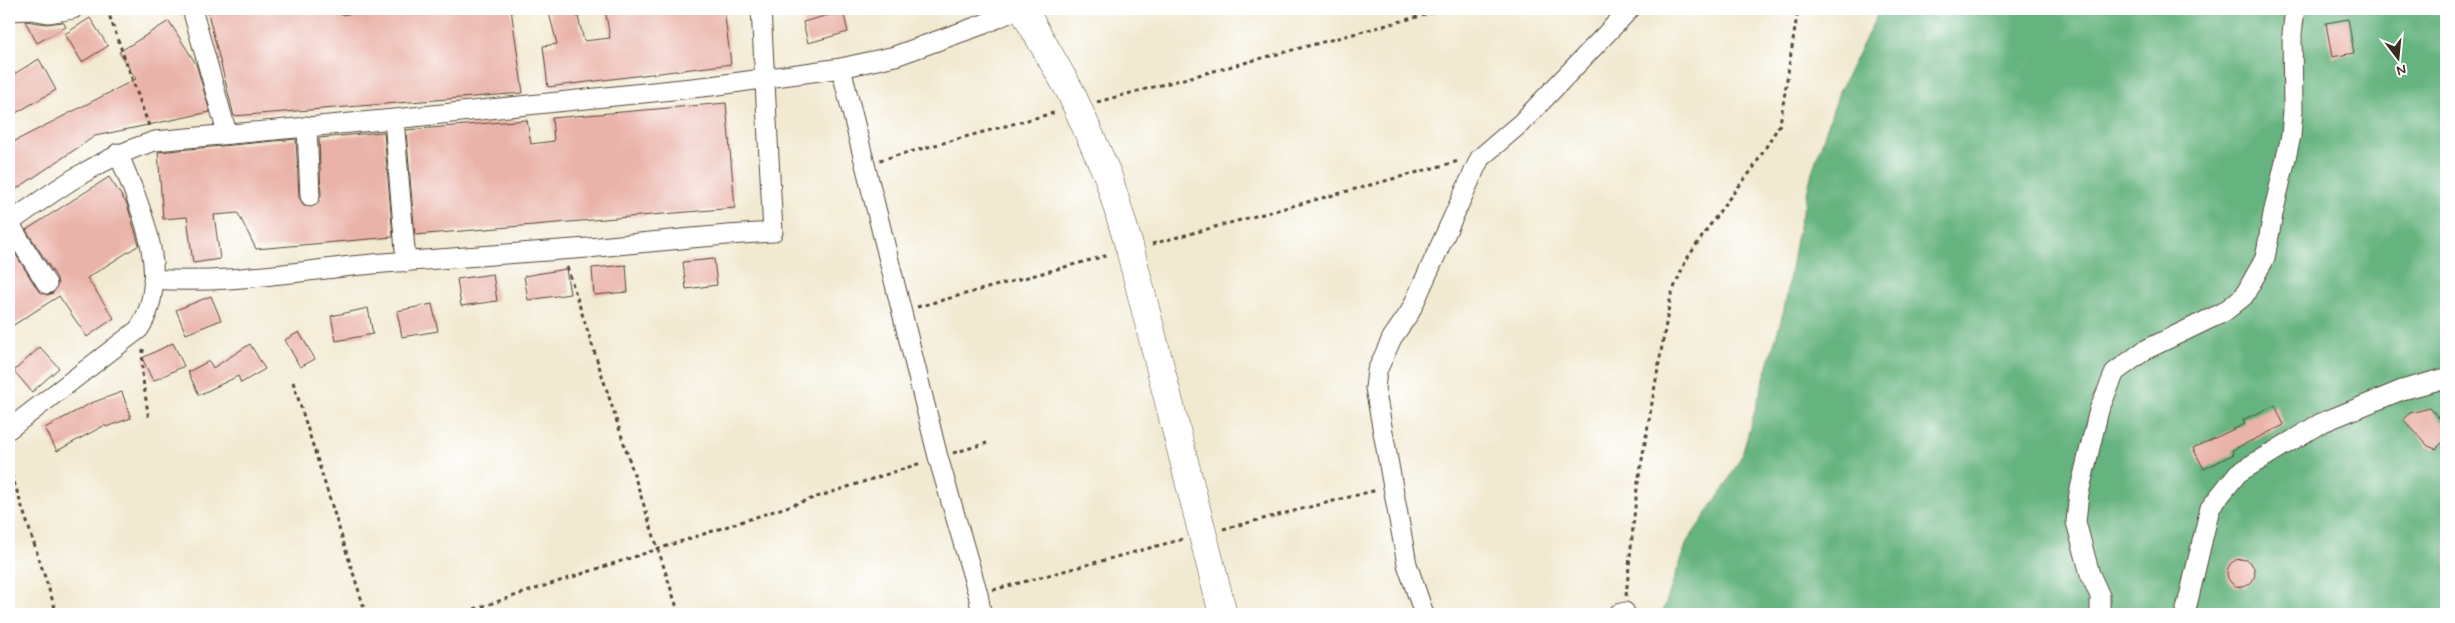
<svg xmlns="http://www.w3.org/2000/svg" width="2455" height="623" viewBox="0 0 2455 623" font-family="Mynerve,sans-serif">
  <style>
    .forest { fill: #65b37e; stroke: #506e4e }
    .building { fill: #eab3a9 }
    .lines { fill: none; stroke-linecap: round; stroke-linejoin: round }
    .street-casing { stroke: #564739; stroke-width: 21 }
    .secondary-casing { stroke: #564739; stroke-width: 29 }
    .path { stroke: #564739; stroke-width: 3; stroke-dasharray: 4 4; stroke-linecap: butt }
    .street { stroke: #fff; stroke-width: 19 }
    .secondary { stroke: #fff; stroke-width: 28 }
  </style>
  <rect width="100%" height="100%" fill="#fff"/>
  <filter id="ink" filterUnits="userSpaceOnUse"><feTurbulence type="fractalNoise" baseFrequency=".02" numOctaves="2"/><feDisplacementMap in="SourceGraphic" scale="10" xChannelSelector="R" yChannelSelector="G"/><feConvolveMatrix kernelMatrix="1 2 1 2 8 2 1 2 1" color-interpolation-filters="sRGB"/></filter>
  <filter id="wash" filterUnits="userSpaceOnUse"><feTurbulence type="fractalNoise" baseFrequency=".0096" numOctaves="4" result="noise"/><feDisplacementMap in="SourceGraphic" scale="20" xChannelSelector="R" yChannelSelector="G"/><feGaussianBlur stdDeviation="1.12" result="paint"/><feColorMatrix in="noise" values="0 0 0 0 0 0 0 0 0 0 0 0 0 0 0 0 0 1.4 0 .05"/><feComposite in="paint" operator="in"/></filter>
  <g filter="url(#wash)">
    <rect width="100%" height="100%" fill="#f1e9d0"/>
    <!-- forest -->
    <path class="forest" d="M 1880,9 L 2446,9 L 2446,614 L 1662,614 L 1687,542 L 1726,485 L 1742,455 L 1784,310 L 1796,239 L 1812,172 L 1839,92 Z"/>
    <g id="blocks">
      <!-- building -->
      <path class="building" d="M 207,9 L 340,9 L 341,15 L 387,9 L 511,9 L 523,93 L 234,116 Z
        M 548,9 L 576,9 L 584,41 L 610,38 L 605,9 L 724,9 L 731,64 L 548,87 L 543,46 L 557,44 Z
        M 843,11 L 848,32 L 808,43 L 803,22 Z
        M 90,18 L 108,46 L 82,62 L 65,34 Z
        M 2348,19 L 2354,53 L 2332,57 L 2326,23 Z
        M 25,21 L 46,24 L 63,22 L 66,27 L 37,43 Z
        M 169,21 L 196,64 L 210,112 L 95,136 L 9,194 L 9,144 L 136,79 L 119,52 Z
        M 39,59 L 56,90 L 9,117 L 9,77 Z
        M 726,103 L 735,208 L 415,235 L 406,130 L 527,120 L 531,144 L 554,141 L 552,118 Z
        M 384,132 L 393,237 L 256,249 L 238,213 L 214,215 L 220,259 L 193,263 L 187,217 L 163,219 L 158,152 L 296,139 L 299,197 L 304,206 L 311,207 L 316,205 L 321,196 L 319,138 Z
        M 109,177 L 127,204 L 139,245 L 87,278 L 114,318 L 87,337 L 59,296 L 9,328 L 9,244 L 38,290 L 47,295 L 53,293 L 58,284 L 57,278 L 26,230 Z
        M 714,259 L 717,285 L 686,289 L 683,262 Z
        M 626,265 L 628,292 L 594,295 L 592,268 Z
        M 566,269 L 570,294 L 528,300 L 524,276 Z
        M 493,274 L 497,301 L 461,306 L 457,279 Z
        M 211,296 L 221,320 L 186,334 L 176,310 Z
        M 432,304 L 438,331 L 402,337 L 397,311 Z
        M 368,308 L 373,334 L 336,341 L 331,316 Z
        M 299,332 L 315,359 L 300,367 L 285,340 Z
        M 173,343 L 184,366 L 153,381 L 142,358 Z
        M 250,344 L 265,369 L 241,383 L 238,376 L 199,395 L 188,372 L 209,361 L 213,368 Z
        M 40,347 L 59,368 L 32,392 L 14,371 Z
        M 122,392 L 131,418 L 106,427 L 105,425 L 57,451 L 45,428 L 91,403 Z
        M 2275,405 L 2284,425 L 2232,450 L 2234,454 L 2204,469 L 2193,448 L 2245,424 L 2243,420 Z
        M 2430,408 L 2446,426 L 2446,439 L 2436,449 L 2428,446 L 2403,419 L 2410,413 Z
        M2227 573a14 14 0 1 1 28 0a14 14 0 1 1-28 0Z"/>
    </g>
  </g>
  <g filter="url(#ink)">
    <use href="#blocks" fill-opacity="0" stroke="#564739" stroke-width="1"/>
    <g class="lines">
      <defs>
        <path id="street" d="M 192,9 L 227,133
          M 9,11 L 30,10 L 48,13 L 73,9
          M 841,68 L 938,457 L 978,594 L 981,611 L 980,614
          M 394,119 L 406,262
          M 307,126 L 310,196
          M 9,223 C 55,190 99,158 155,141 L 394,119 L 711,86 L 841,68 L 895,56 L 984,24 L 1018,9
          M 9,223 L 47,284
          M 153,279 C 230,285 307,269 384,263 C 452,258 520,253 588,248 C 650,242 711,235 773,232 L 761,9
          M 9,429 L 139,329 C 173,276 140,206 118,153
          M 1424,614 L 1407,564 L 1375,388 L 1377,371 L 1392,338 L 1410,312 L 1480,158 L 1521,123 L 1630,9
          M 1618,614 L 1625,612
          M 2100,614 L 2100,596 L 2090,574 L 2076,522 L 2079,493 L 2099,410 L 2115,372 L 2145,350 L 2224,312 L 2244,296 L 2265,258 L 2273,214 L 2291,136 L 2293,110 L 2292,34 L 2295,9
          M 2185,614 L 2210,508 L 2238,473 L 2321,423 L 2402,390 L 2446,378"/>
        <path id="secondary" d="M 1023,9 L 1070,91 L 1108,176 L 1130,249 L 1223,614"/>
      </defs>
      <!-- street casing -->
      <use href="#street" class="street-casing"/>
      <!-- secondary casing -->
      <use href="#secondary" class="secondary-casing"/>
      <!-- path -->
      <path class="path" d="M 107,9 L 149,126
        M 1097,102 L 1447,9
        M 880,160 L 1057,112
        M 1152,244 L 1459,161
        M 567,267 L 679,614
        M 917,307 L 1109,255
        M 143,349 L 142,373 L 149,420
        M 293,382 L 366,614
        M 953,453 L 987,443
        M 9,467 L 57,614
        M 1223,529 L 1377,490
        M 993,590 L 1183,539
        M 1626,596 L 1637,488 L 1671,295 L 1686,260 L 1724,205 L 1752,170 L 1780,124 L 1798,9
        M 459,614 L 921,463"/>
      <!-- street -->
      <use href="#street" class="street"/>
      <!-- secondary -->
      <use href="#secondary" class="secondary"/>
    </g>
  </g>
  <!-- margin -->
  <rect width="2455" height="623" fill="none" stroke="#fff" stroke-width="30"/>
  <!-- north arrow -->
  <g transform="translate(2398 58) rotate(164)" stroke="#ffffff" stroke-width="4" paint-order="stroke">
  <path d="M0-4L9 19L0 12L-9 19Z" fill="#3b2a1e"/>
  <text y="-8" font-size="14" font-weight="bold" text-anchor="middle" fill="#3b2a1e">N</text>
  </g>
</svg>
